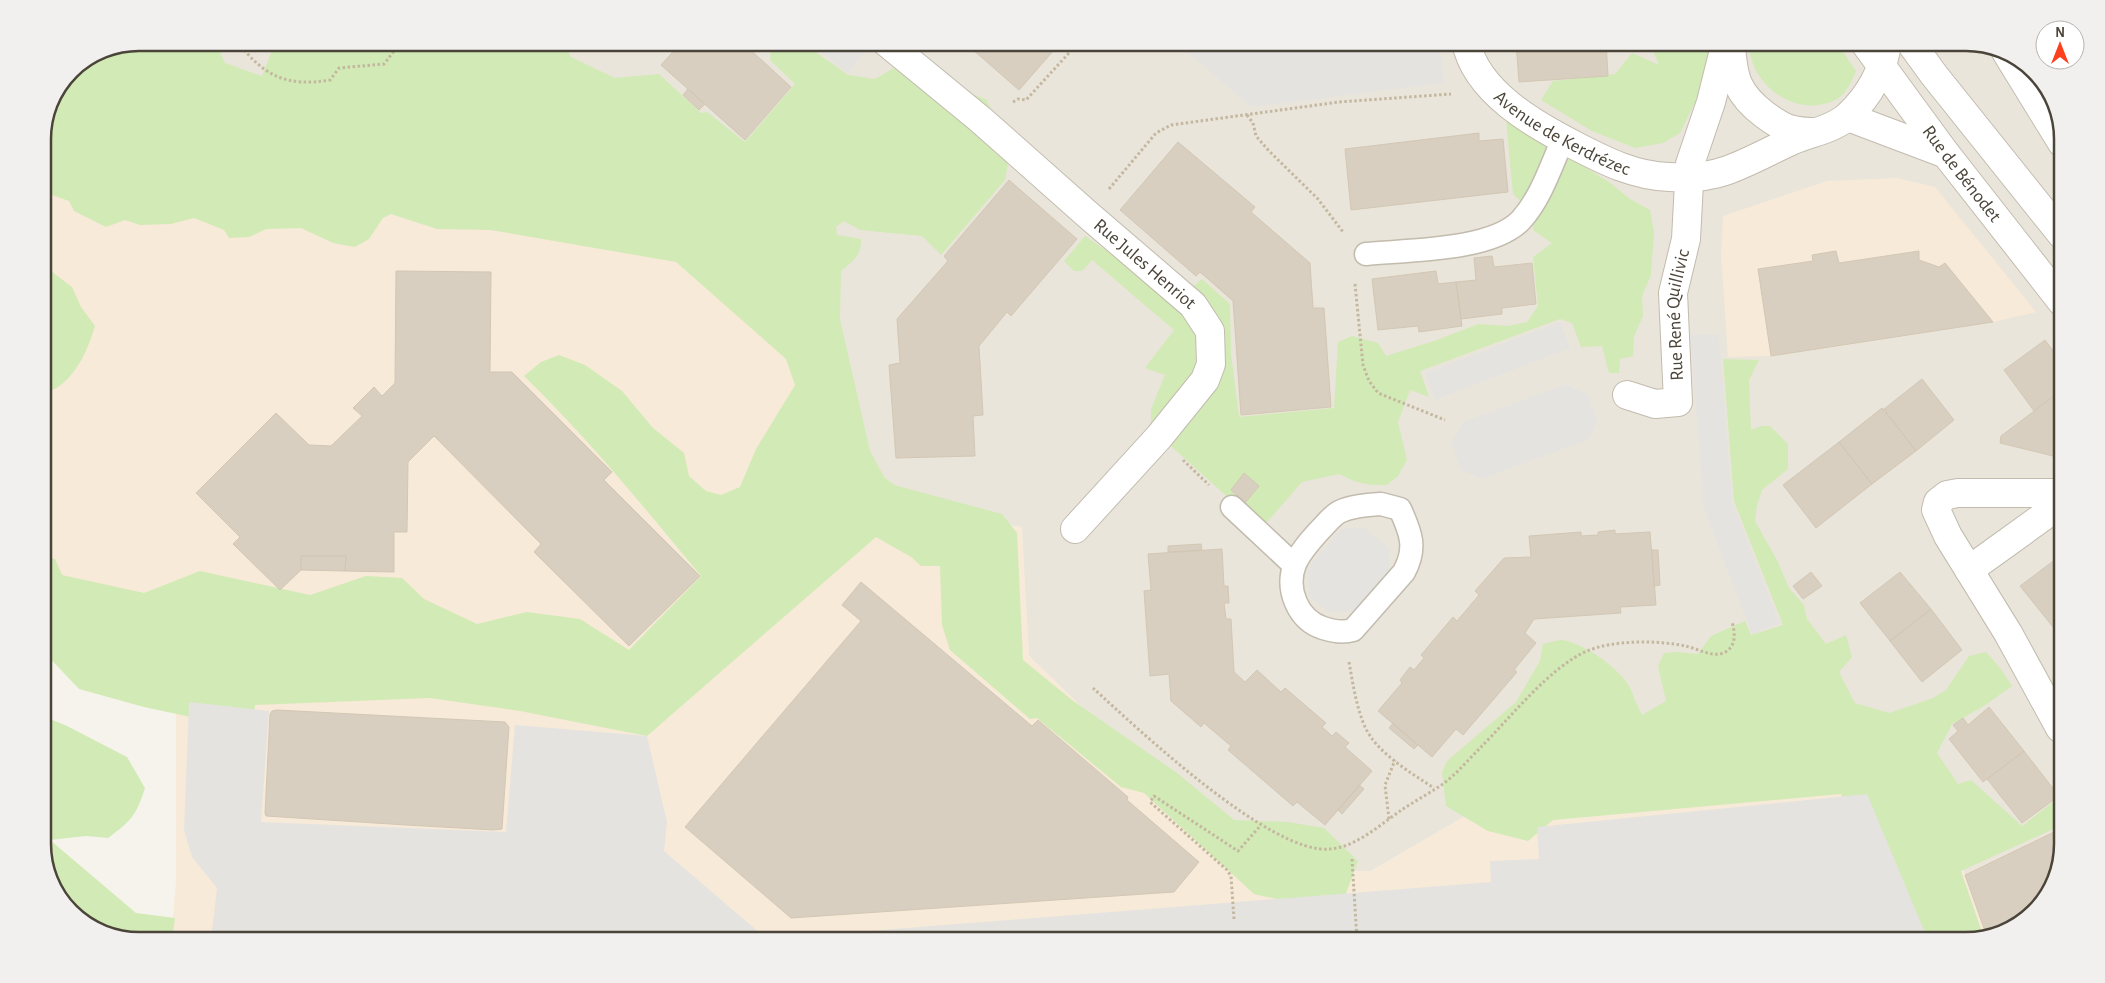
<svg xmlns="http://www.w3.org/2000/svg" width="2105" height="983" viewBox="0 0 2105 983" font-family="'Alegreya Sans',sans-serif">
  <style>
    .residential { fill: #eae5da }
    .commercial { fill: #f7ead8 }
    .green { fill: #d2eab5 }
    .parking { fill: #e5e3e0 }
    .building { fill: #d8cfc1; stroke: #d3c7b4 }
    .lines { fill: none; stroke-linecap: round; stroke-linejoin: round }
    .service-casing { stroke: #c2bbae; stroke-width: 25 }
    .minor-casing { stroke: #c2bbae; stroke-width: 30 }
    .tertiary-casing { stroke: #c2bbae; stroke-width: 30 }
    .path { stroke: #c4b79f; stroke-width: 3; stroke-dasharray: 2.5 2.5; stroke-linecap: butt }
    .service { stroke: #fff; stroke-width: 22 }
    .minor { stroke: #fff; stroke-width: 28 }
    .tertiary { stroke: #fff; stroke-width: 28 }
    .labels { text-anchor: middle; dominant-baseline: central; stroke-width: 5; stroke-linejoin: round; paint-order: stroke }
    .street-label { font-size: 19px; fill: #4b4439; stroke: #fff }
    .rim { fill: none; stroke: #4b4439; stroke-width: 2.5 }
  </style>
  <rect width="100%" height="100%" fill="#f6f3ec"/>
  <!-- residential -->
  <path class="residential" d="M 1966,42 L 2003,50 L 2046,85 L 2062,133 L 2062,827 L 1965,875 L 1942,819 L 1567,757 L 1371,871 L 1252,872 L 1029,656 L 1021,527 L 895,510 L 43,133 L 50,102 L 71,71 L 103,50 L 139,43 Z"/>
  <!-- commercial -->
  <path class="commercial" d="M 43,160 L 808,194 L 865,495 L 895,510 L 1022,527 L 1029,656 L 1252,872 L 1371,871 L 1567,757 L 1717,730 L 1942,819 L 1965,874 L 2062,827 L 2062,844 L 2055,881 L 2020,924 L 1966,940 L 171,940 L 176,882 L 176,675 L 67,645 L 43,535 Z
    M 1897,178 L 1935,187 L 2036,312 L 1993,322 L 1835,347 L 1771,356 L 1728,357 L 1721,254 L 1723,216 L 1827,181 Z"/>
  <!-- green -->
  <path class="green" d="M 139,43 L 216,43 L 225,63 L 262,76 L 275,43 L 563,43 L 571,57 L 615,78 L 659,74 L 701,113 L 707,112 L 745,142 L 795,84 L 770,60 L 771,43 L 803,43 L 848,75 L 875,79 L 901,64 L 987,100 L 1005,145 L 1008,163 L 1005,180 L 941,255 L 922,236 L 860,230 L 844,221 L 836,227 L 837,235 L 861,239 C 862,255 853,261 841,271 L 840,319 L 870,451 L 884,477 L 894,485 L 1002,514 L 1017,533 L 1023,660 L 1072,700 L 1177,773 L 1234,820 L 1288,822 L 1324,828 L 1358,861 L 1345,896 L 1299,904 L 1254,894 L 1144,793 L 1121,787 L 1037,718 L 1030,719 L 950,650 L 942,625 L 940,566 L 921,566 L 911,557 L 876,537 L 647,736 L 520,711 L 430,698 L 255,705 L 253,727 L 228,725 L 144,707 L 79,689 L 43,651 L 43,556 L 55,559 L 62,575 L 144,593 L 200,571 L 310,595 L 366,576 L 402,578 L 424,599 L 477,624 L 527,612 L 580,619 L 629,650 L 701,576 C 644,507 588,438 524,376 L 541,362 L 559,355 L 585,365 L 622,391 L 653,428 L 684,453 L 689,476 L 706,491 L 721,495 L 740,487 L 756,449 L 795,385 L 786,359 L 676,262 L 491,230 L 437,229 L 391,214 L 383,218 L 369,239 L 355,247 L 333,243 L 301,228 L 266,229 L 249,237 L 229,238 L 224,230 L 194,218 L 171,224 L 140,225 L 125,220 L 106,227 L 74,211 L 69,201 L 52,195 L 43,197 C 43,136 37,82 102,50 C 112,45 128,45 139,43 Z
    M 1650,43 L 1712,43 L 1697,98 L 1680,133 L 1663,143 L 1635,148 L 1592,131 L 1541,100 L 1553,81 L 1615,74 L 1632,53 L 1659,65 Z
    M 1749,43 L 1837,43 L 1856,71 C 1851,82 1846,96 1833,101 C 1793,118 1749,83 1749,43 Z
    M 1506,119 L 1609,182 L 1630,199 L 1650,210 L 1654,232 L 1651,275 L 1642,296 L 1643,316 L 1634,336 L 1633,356 L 1620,359 L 1619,373 L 1609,373 L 1602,346 L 1581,347 L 1572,323 L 1560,319 L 1420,371 L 1429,397 L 1410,390 L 1398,422 L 1407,460 L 1398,476 L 1387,485 L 1370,485 L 1354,481 L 1339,474 L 1302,482 L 1262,528 L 1151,428 L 1151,409 L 1165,375 L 1145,368 L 1174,330 L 1092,260 L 1082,271 L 1074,271 L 1064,261 L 1085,236 L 1178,300 L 1202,279 L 1230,304 L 1231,354 L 1239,417 L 1334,408 L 1338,342 L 1352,336 L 1378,343 L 1386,356 L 1437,340 L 1478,324 L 1508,326 L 1527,322 L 1538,306 L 1533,257 L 1552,243 L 1533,230 L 1533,212 L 1513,194 Z
    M 43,265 L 72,287 L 81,307 L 95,326 C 88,349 78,373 58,387 C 54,390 47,391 43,392 Z
    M 1723,359 L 1759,360 L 1749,380 L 1751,430 L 1762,426 L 1770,426 L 1788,444 L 1788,469 L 1762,490 L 1757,505 L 1755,521 L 1778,562 L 1789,588 L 1804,605 L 1807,619 L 1826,644 L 1846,635 L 1852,657 L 1839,672 L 1855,703 L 1889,713 L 1933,698 L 1946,690 L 1969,656 L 1986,652 L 2001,669 L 2012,686 L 1984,706 L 1952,724 L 1937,753 L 1958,784 L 1971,780 L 2022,826 L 2061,796 L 2062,792 L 2062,825 L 1961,871 L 1983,935 L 1966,940 L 1897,940 L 1850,825 L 1841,794 L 1553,820 L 1528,841 L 1488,831 L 1446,806 L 1442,772 L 1447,761 L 1516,702 L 1540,661 L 1543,644 C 1549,643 1556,640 1562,640 C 1583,643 1618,667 1629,686 C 1634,695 1636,705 1642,715 L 1666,701 L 1658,666 L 1664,653 L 1677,652 L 1698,654 L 1711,636 L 1745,621 L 1751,635 L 1783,625 L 1734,501 Z
    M 43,716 L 67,726 L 127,757 L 145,788 C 136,816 131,821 108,838 L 86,836 L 50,840 L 136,913 L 175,918 L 172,940 L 139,940 L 102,933 L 62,902 L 43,850 Z"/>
  <!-- parking -->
  <path class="parking" d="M 808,43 L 872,43 L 848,73 Z
    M 1177,43 L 1440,43 L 1444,83 L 1251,107 Z
    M 1560,322 L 1570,348 L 1435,400 L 1425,373 Z
    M 1719,334 L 1732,502 L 1780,623 L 1752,634 L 1704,509 L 1690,335 Z
    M 1566,384 L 1588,395 L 1598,422 L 1588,440 L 1481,479 L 1461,470 L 1451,443 L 1463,422 Z
    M 1364,527 L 1389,548 L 1389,570 L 1354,611 L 1328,612 L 1309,596 L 1308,568 L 1341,529 Z
    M 189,702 L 269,711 L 261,822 L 506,832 L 515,725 L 647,736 L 667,822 L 664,851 L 767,939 L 1491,882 L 1490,861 L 1539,859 L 1537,827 L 1867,794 L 1928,940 L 211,940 L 217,888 L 192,857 L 184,830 Z"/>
  <!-- building -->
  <path class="building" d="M 678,42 L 742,42 L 791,87 L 745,140 L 661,65 L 680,44 Z
    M 964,42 L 1061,42 L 1019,90 Z
    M 1516,42 L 1606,42 L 1608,76 L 1519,82 Z
    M 688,89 L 705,104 L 699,110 L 683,95 Z
    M 1479,133 L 1479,141 L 1503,139 L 1508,192 L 1351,210 L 1345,149 Z
    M 1178,142 L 1255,207 L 1251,212 L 1310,263 L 1313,308 L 1324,308 L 1331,407 L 1241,415 L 1233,301 L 1200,272 L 1196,276 L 1120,210 Z
    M 1009,180 L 1077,239 L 1011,316 L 1007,312 L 979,346 L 983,415 L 973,416 L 975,456 L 896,458 L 889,365 L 900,363 L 897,319 L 948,261 L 944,256 Z
    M 1836,251 L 1839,263 L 1919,251 L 1919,260 L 1939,267 L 1945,263 L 1993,322 L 1771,356 L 1758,269 L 1813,261 L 1812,255 Z
    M 1492,256 L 1494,267 L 1532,263 L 1536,304 L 1502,308 L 1502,314 L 1461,319 L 1456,282 L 1476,280 L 1474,258 Z
    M 396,271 L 491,272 L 490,372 L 512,372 L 612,472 L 604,480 L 700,576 L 629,646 L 534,552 L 541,544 L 434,436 L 408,462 L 407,532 L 394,532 L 394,572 L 345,571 L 346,556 L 301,556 L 301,570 L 280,590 L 233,544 L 240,537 L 196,493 L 276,413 L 309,445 L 331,446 L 362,416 L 353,408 L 374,387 L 382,396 L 395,383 Z
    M 1436,271 L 1438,284 L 1456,282 L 1462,326 L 1419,332 L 1418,326 L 1378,330 L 1372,279 Z
    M 2045,340 L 2062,363 L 2062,390 L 2034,411 L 2004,370 Z
    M 1922,379 L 1954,420 L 1916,451 L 1884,409 Z
    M 2062,390 L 2062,449 L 2053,456 L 2000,443 L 2001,436 Z
    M 1882,408 L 1916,451 L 1872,484 L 1839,442 Z
    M 1839,442 L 1872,484 L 1816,528 L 1783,485 Z
    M 1244,473 L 1259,486 L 1245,503 L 1231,490 Z
    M 1615,530 L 1615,534 L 1650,532 L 1656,605 L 1620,607 L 1621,613 L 1534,619 L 1525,633 L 1536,643 L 1514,670 L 1517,672 L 1463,735 L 1456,729 L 1432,757 L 1378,711 L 1402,683 L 1400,680 L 1410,667 L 1414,670 L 1424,658 L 1421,655 L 1453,617 L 1457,621 L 1479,595 L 1475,591 L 1504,558 L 1531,557 L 1529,536 L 1581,532 L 1581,536 L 1598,535 L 1598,532 Z
    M 1201,544 L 1202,550 L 1168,552 L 1168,546 Z
    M 1222,549 L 1224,586 L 1228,586 L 1229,603 L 1224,603 L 1226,619 L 1231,619 L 1234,672 L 1245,682 L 1257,670 L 1281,692 L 1285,688 L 1326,723 L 1322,727 L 1332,736 L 1336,732 L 1349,743 L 1345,747 L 1372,771 L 1325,825 L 1297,802 L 1293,806 L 1228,750 L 1231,746 L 1204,723 L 1201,727 L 1171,701 L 1169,674 L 1150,676 L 1144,591 L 1151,590 L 1148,554 Z
    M 1652,550 L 1658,550 L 1660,585 L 1654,586 Z
    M 301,556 L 346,556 L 345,571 L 301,570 Z
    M 2060,556 L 2062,559 L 2062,620 L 2053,627 L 2020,586 Z
    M 1811,572 L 1822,586 L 1803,599 L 1793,586 Z
    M 1900,572 L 1931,609 L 1890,641 L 1860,603 Z
    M 861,582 L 1032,726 L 1038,720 L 1128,797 L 1127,800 L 1199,862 L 1174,892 L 791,918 L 685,827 L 861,621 L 842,605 Z
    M 1931,609 L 1962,650 L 1922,682 L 1890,641 Z
    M 2062,620 L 2062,639 L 2053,627 Z
    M 1989,707 L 2024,751 L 1983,782 L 1949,739 L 1958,731 L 1953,725 L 1963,718 L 1968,725 Z
    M 277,710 L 505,722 L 509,727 L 502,829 L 494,830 L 406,825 L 266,816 L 265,813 L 270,714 L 272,711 Z
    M 1393,723 L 1418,745 L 1414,749 L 1389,728 Z
    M 2024,751 L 2059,796 L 2022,823 L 1987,779 Z
    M 1359,785 L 1364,789 L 1342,814 L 1338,810 Z
    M 2062,828 L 2062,844 L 2055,881 L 2020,924 L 1986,934 L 1965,875 Z"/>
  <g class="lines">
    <defs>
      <path id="service" d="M 1366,254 C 1407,250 1492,251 1521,220 C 1541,198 1551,166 1563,139
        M 1381,504 L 1400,509 C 1411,533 1417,548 1404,572 L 1353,630 C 1343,633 1332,631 1323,628 C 1298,620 1285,589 1295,564 C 1300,552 1311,540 1320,530 C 1326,524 1332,516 1339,512 C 1352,506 1367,505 1381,504 Z
        M 1232,507 L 1294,565"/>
      <g id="minor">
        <path id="s1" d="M 886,42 L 981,120 L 1087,214 L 1193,305 L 1210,331 L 1211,364 L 1205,380 L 1159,437 L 1075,529"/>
        <path id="s2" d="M 1466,42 C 1476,92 1535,125 1576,146 C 1605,161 1635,176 1669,177 C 1687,178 1708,177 1725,171 C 1748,163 1769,151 1791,141 C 1809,133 1835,129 1849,115 C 1868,97 1885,69 1887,42"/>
        <path d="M 1731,44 C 1733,78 1737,94 1765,115 C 1783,128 1789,131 1811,132"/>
        <path d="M 2006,52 L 2062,143"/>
        <path d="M 1848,117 L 1946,154"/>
        <path id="s3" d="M 1627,395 L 1655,404 L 1678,402 L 1673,293 L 1686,239 L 1690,164 L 1711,102 L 1726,42"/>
        <path d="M 1969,570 L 2062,503"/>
        <path d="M 2060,728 L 2008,633 L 1948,536 L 1936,510 L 1938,502 L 1947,495 L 1958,493 L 2062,493"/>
      </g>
      <g id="tertiary">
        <path id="s4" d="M 1864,42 L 1946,154 L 2062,302"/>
        <path d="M 1910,42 L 1934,75 L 2062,235"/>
      </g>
    </defs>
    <!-- service casing -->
    <use href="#service" class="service-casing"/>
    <!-- minor casing -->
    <use href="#minor" class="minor-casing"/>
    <!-- tertiary casing -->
    <use href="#tertiary" class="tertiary-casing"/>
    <!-- path -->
    <path class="path" d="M 238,42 C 264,77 288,87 330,80 L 339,68 L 384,64 L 401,42
      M 1147,42 L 1157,51
      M 1013,102 L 1018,99 L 1026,100 L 1079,42
      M 1247,115 L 1253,123 L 1256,136 L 1269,151 L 1318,199 L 1343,232
      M 1109,189 L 1156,133 L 1171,125 L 1339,102 L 1451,94
      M 1355,284 L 1363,365 L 1369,381 L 1378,393 L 1445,420
      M 1183,460 L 1209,485
      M 1349,662 C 1353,684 1356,706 1365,727 C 1377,753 1411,773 1434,788
      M 1093,688 C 1138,729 1271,855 1330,849 C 1357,847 1382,823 1403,809 C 1415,801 1428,794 1440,786 C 1455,776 1468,760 1481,747 C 1510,718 1550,667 1587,651 C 1613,640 1658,640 1685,646 C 1696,648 1709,656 1720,654 C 1736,650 1736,635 1732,622
      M 1389,819 L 1385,785 L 1395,760
      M 1352,859 L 1357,940
      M 1234,919 L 1231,876 L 1227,870 L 1150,802 L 1154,796 L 1238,851 L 1261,825"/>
    <!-- service -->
    <use href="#service" class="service"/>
    <!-- minor -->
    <use href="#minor" class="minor"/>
    <!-- tertiary -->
    <use href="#tertiary" class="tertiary"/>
  </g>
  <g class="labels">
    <!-- street labels -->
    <g class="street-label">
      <text stroke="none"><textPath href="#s2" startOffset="138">Avenue de Kerdrézec</textPath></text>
      <text stroke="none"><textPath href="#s4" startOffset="164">Rue de Bénodet</textPath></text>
      <text stroke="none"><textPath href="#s1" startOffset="341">Rue Jules Henriot</textPath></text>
      <text stroke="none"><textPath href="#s3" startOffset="140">Rue René Quillivic</textPath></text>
    </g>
  </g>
  <!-- crop -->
  <path d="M0 0H2105V983H0ZM139 51H1966A88 88 0 0 1 2054 139V844A88 88 0 0 1 1966 932H139A88 88 0 0 1 51 844V139A88 88 0 0 1 139 51Z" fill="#f1f0ef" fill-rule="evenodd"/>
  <path class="rim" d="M139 51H1966A88 88 0 0 1 2054 139V844A88 88 0 0 1 1966 932H139A88 88 0 0 1 51 844V139A88 88 0 0 1 139 51Z"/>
  <!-- north arrow -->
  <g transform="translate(2060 45)"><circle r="24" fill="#ffffff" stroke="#b7b4b0"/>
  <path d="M0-4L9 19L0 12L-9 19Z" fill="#fc3f1d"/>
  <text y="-8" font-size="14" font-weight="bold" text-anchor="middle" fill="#4b4439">N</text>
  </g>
</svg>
